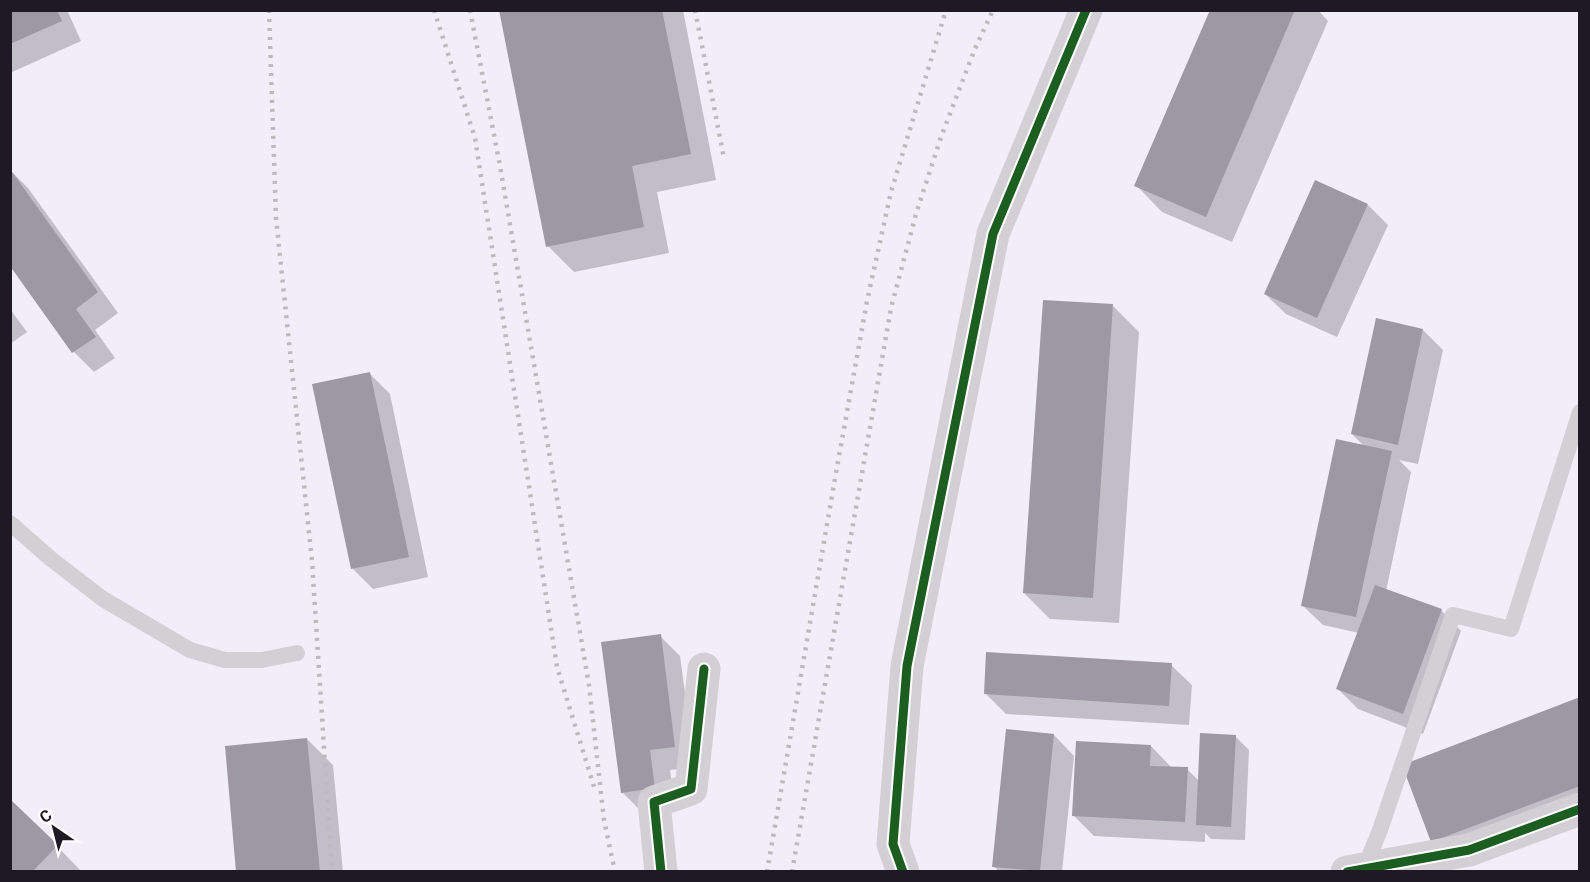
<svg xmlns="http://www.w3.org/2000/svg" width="1590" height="882" viewBox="0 0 1590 882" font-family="Roboto,sans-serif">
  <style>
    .shadow { fill: #0003 }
    .building { fill: #9d98a3 }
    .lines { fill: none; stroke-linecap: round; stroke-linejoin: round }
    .service { stroke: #d3d0d5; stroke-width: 16 }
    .minor { stroke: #d3d0d5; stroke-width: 33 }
    .rail { stroke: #bbbabd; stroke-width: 4.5; stroke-dasharray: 3 6; stroke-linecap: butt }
    .cycleway-casing { stroke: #fff; stroke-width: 13 }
    .cycleway { stroke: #1b5e20; stroke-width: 9 }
  </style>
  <rect width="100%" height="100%" fill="#f2eef9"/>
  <!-- shadow -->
  <path class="shadow" d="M 10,10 L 67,10 L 81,41 L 10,73 Z
    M 501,10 L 683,10 L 716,180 L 657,192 L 669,253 L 574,272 L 548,246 Z
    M 1212,10 L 1318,10 L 1328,21 L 1232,242 L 1162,212 L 1136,185 Z
    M 10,170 L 28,188 L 118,313 L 95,330 L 115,358 L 94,372 L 74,352 L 10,264 Z
    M 1368,205 L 1388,225 L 1337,337 L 1286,314 L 1265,294 Z
    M 1113,306 L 1139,332 L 1119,623 L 1050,619 L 1024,593 Z
    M 10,309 L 27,332 L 10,344 Z
    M 1423,330 L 1443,350 L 1418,464 L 1399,460 L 1411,472 L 1386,591 L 1441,610 L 1461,631 L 1423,734 L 1358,709 L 1338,689 L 1359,633 L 1323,625 L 1302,605 L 1365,447 L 1352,434 Z
    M 370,374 L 390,394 L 428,577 L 373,589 L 353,569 Z
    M 660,636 L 680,656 L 695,767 L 670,770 L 675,808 L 643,813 L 622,792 Z
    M 1171,665 L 1192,685 L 1189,725 L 1006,714 L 985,693 Z
    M 1580,699 L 1580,822 L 1432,842 Z
    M 1054,735 L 1074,756 L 1062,872 L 999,872 L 994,866 Z
    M 1235,736 L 1249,750 L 1245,840 L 1211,839 L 1205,833 L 1205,842 L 1094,836 L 1073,815 L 1151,746 L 1171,767 L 1187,769 L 1199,781 Z
    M 307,739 L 333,765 L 343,872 L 238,872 Z
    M 57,846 L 82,872 L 10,872 Z"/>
  <!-- building -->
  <path class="building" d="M 10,10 L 57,10 L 62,21 L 10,44 Z
    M 499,10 L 662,10 L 691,154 L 632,166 L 644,227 L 546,247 Z
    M 1210,10 L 1295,10 L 1206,217 L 1134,186 Z
    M 10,169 L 98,292 L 76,309 L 96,337 L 72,353 L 10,266 Z
    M 1315,180 L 1368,204 L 1317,318 L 1264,294 Z
    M 1043,300 L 1113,304 L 1093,598 L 1023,593 Z
    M 1376,318 L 1423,329 L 1398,445 L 1351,434 Z
    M 370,372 L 409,557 L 351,569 L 312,384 Z
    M 1336,439 L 1392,451 L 1356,617 L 1301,606 Z
    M 1375,585 L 1442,609 L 1403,714 L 1336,689 Z
    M 661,634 L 675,747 L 650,750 L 655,788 L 621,793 L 601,642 Z
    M 986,652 L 1172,663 L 1169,706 L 984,694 Z
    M 1580,697 L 1580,786 L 1431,842 L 1402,765 Z
    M 1006,729 L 1054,734 L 1040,871 L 992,867 Z
    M 1200,733 L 1236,735 L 1231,827 L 1196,825 Z
    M 307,738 L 320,872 L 236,872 L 225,746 Z
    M 1076,741 L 1151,745 L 1150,766 L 1188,767 L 1185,822 L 1072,816 Z
    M 10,799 L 58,845 L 32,872 L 10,872 Z"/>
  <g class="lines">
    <!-- service -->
    <path class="service" d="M 10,523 L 51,559 L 103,599 L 190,650 L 225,660 L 262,660 L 297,653
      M 1364,869 L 1380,830 L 1453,615 L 1511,629 L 1580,412"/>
    <!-- minor -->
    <path class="minor" d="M 661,872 L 654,802 L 691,789 L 704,669
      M 903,872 L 893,844 L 907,666 L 993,234 L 1086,10
      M 1347,872 L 1469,850 L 1580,809"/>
    <!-- rail -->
    <path class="rail" d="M 269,10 L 276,218 L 312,561 L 332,872
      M 434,10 L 475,138 L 557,667 L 595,790
      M 470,10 L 500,166 L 589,685 L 604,820 L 615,872
      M 695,10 L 724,158
      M 767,872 L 834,484 L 867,301 L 891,192 L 946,10
      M 792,872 L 891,308 L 916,214 L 941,137 L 974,51 L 993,10"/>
    <defs>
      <path id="cycleway" d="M 661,872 L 654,802 L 691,789 L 704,669
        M 903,872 L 893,844 L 907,666 L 993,234 L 1086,10
        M 1347,872 L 1469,850 L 1580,809"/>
    </defs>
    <!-- cycleway casing -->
    <use href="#cycleway" class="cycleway-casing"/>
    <!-- cycleway -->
    <use href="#cycleway" class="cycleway"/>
  </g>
  <!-- border -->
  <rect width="1590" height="882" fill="none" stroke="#1f1926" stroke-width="24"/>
  <!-- north arrow -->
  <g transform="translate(54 828) rotate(325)" stroke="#ffffff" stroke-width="4.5" paint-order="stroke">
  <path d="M0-4.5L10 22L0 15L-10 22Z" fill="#1f1926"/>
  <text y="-9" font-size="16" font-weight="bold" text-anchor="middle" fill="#1f1926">С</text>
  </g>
</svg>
